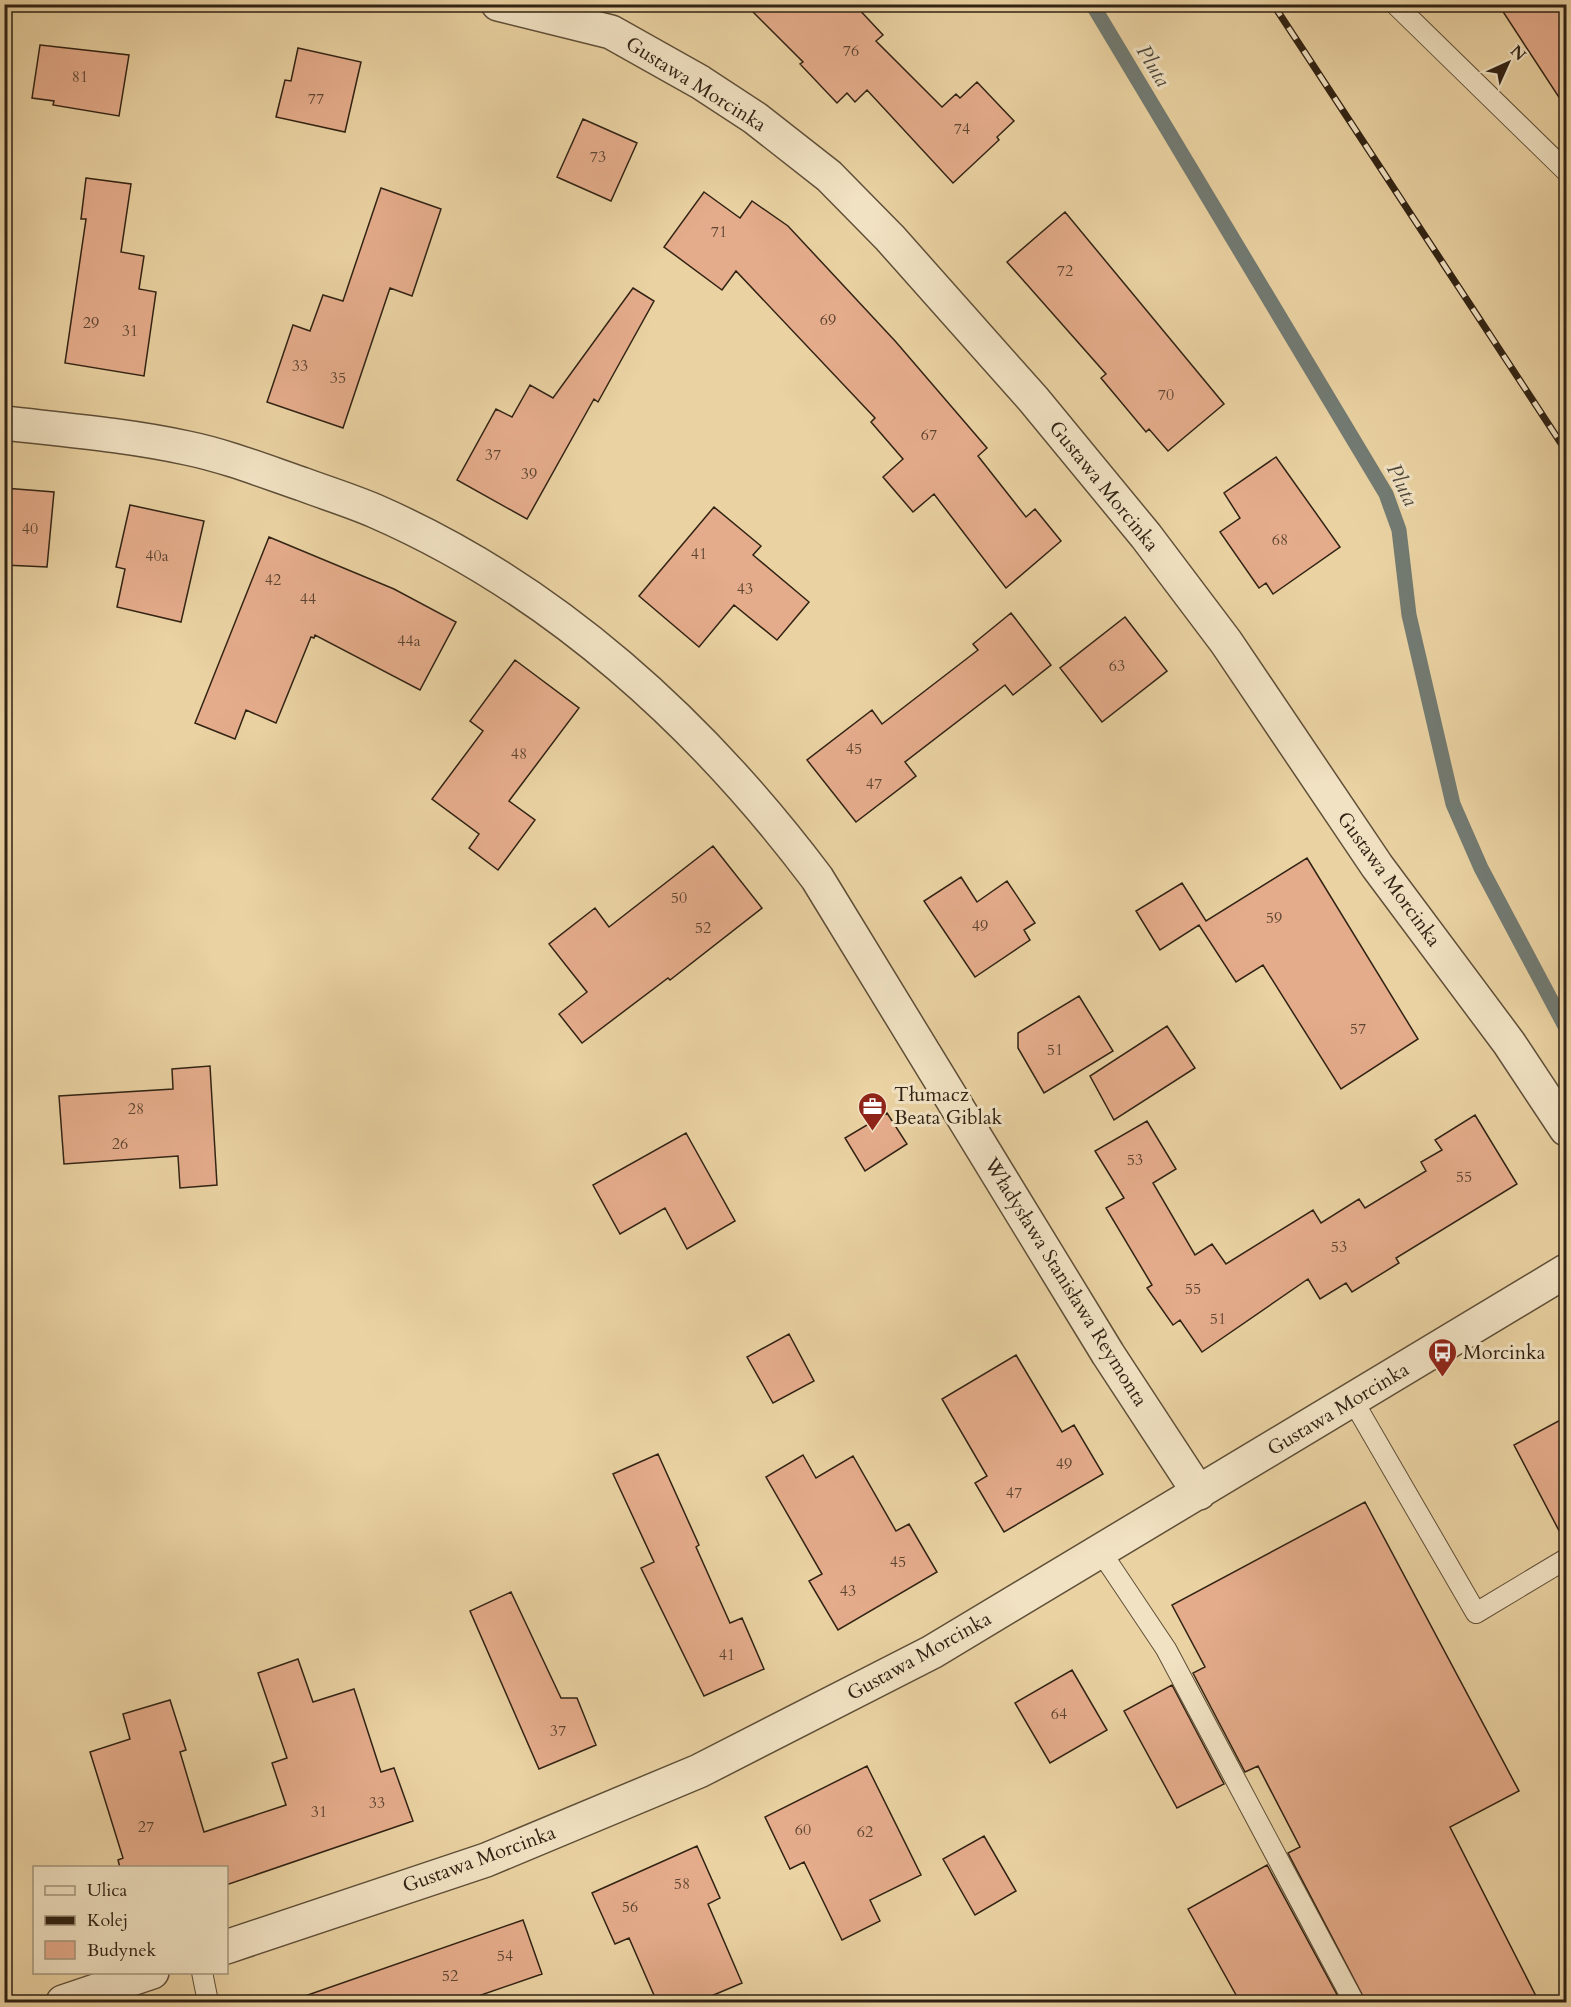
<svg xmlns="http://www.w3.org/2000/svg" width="1571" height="2007" viewBox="0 0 1571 2007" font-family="Cardo,serif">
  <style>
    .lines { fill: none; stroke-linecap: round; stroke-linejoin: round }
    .stream { stroke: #727b73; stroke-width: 15 }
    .building { fill: #e5ac8b; stroke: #312314; stroke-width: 1.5 }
    .service-casing { stroke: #5f4f38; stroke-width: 22 }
    .minor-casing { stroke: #5f4f38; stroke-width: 36 }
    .service { stroke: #f1e2c3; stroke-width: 20 }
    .minor { stroke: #f1e2c3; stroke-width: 33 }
    .rail-casing { stroke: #312314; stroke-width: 7 }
    .rail { stroke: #f1e2c3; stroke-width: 4.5; stroke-dasharray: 14; stroke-linecap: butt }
    .labels { text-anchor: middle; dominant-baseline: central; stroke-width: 6; stroke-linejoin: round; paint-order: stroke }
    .number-label { font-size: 16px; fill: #5e4532 }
    .street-label { font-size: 20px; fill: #312314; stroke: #f1e2c3 }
    .poi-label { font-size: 20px; fill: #312314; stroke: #f1e2c3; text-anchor: start }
    .water-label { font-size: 21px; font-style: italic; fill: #4c483c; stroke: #f1e2c3 }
  </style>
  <rect width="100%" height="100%" fill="#ead2a2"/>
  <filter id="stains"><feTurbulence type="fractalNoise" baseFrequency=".00333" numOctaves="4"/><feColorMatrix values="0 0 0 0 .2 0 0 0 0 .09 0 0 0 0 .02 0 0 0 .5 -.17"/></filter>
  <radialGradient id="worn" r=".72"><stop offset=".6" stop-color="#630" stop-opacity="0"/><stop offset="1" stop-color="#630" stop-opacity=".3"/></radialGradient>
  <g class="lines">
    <!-- stream -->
    <path class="stream" d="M 1092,4 L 1386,494 L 1399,530 L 1409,615 L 1453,804 L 1481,868 L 1566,1028"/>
  </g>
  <!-- building -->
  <path class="building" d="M 745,4 L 854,4 L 883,35 L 876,41 L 942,107 L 956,94 L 960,98 L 977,82 L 1014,121 L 997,137 L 999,140 L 953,183 L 867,90 L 855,102 L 847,93 L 837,103 L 800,64 L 803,62 Z
    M 1498,4 L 1566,4 L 1566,108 Z
    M 40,45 L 129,55 L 119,116 L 53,105 L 54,101 L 32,98 Z
    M 298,48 L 361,62 L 345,132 L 276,117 L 285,80 L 291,81 Z
    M 583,119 L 637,143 L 611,201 L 557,177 Z
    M 86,178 L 131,184 L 121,252 L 144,256 L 139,289 L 156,292 L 144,376 L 65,363 L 86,219 L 81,219 Z
    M 381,188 L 441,209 L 412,296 L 390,288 L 343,428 L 267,402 L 293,325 L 310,331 L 323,295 L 343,301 Z
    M 704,192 L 740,218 L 752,201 L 788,226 L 896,342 L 987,448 L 978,456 L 1026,517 L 1035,509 L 1061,541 L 1006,588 L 934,494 L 913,512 L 883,477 L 903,459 L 871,422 L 875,418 L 736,271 L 722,290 L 664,247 Z
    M 1065,212 L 1224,404 L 1168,451 L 1149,429 L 1146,432 L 1101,378 L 1106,374 L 1007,262 Z
    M 633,288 L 654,301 L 598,402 L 594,399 L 527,519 L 457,480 L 496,409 L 512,417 L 530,385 L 553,398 Z
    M 1276,457 L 1340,547 L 1273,594 L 1266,583 L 1259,588 L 1220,532 L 1240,518 L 1224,493 Z
    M 4,488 L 54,492 L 47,567 L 4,565 Z
    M 130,505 L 204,521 L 181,622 L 117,607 L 125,569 L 116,567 Z
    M 714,507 L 761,546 L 753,555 L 809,602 L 777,640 L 734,605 L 699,647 L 639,596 Z
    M 269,537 L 394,589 L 456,622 L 420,690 L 315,635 L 314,638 L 311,637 L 276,723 L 246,710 L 235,739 L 195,723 Z
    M 1011,613 L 1051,665 L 1013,695 L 1005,685 L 905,762 L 916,776 L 856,822 L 807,760 L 872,710 L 882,724 L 978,650 L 973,644 Z
    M 1125,617 L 1167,671 L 1102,722 L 1060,668 Z
    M 515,660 L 579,708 L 509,801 L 535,820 L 498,870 L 469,848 L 479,834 L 432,799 L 483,731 L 470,721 Z
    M 713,846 L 762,908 L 670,980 L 668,978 L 582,1043 L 559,1014 L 587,992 L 549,944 L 595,908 L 609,927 Z
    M 1307,858 L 1418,1039 L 1341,1089 L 1263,965 L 1236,982 L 1199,925 L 1160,950 L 1136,911 L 1182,883 L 1206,921 Z
    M 961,877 L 977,902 L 1007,881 L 1035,923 L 1024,930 L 1030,940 L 975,977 L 924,901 Z
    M 1079,996 L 1113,1051 L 1044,1093 L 1018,1048 L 1018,1033 Z
    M 1167,1026 L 1195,1068 L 1114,1120 L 1090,1076 Z
    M 210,1066 L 217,1185 L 180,1188 L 178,1156 L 64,1164 L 59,1096 L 173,1089 L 172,1069 Z
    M 887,1113 L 907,1144 L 865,1171 L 845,1138 Z
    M 1475,1115 L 1517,1184 L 1396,1258 L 1399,1263 L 1352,1292 L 1346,1283 L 1320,1299 L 1308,1279 L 1202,1352 L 1180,1320 L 1173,1325 L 1147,1288 L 1152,1285 L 1106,1208 L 1124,1198 L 1095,1151 L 1147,1121 L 1176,1169 L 1153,1183 L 1195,1255 L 1212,1244 L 1226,1264 L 1313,1210 L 1321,1223 L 1359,1199 L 1365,1208 L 1426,1171 L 1421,1162 L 1442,1150 L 1435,1140 Z
    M 686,1133 L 735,1221 L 687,1249 L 665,1208 L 620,1234 L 593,1185 Z
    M 789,1334 L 814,1381 L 773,1403 L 747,1357 Z
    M 1016,1355 L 1062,1432 L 1074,1425 L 1103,1474 L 1004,1532 L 975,1483 L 987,1476 L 942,1399 Z
    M 1566,1417 L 1566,1544 L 1514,1445 Z
    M 658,1454 L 699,1545 L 696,1547 L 730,1623 L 742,1618 L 764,1669 L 704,1696 L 641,1568 L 654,1562 L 613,1474 Z
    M 803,1455 L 816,1478 L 853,1456 L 896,1531 L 909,1524 L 937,1572 L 838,1630 L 809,1581 L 822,1574 L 766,1477 Z
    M 1365,1502 L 1519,1791 L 1450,1827 L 1539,2002 L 1366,2002 L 1288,1853 L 1300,1847 L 1258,1766 L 1245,1772 L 1193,1673 L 1205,1667 L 1172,1605 Z
    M 511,1592 L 561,1698 L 577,1698 L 596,1745 L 539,1769 L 470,1611 Z
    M 298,1659 L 313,1702 L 354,1689 L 381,1772 L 394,1768 L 413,1821 L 226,1885 L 226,1868 L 120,1868 L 118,1860 L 123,1858 L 90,1752 L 130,1739 L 123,1714 L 170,1700 L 186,1750 L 180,1752 L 204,1832 L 286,1805 L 272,1763 L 287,1758 L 258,1673 Z
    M 1072,1670 L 1107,1730 L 1050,1763 L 1015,1703 Z
    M 1172,1685 L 1224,1784 L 1177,1808 L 1124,1711 Z
    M 867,1766 L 921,1875 L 870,1900 L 880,1921 L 842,1940 L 804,1862 L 790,1869 L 765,1817 Z
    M 984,1836 L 1016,1891 L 975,1915 L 943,1859 Z
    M 697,1846 L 720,1898 L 708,1904 L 742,1983 L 697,2002 L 657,2002 L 629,1938 L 615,1944 L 592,1893 Z
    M 1267,1865 L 1341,2002 L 1240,2002 L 1188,1909 Z
    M 523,1920 L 542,1974 L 461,2002 L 303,2002 L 302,1997 Z"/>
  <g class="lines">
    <defs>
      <path id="service" d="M 1395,4 L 1566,171
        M 1352,1399 L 1476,1613 L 1566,1559
        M 1101,1552 L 1166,1649 L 1354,2002
        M 202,1972 L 208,2002"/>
      <path id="minor" d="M 498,4 L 611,32 L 700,82 L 755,118 L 829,176 L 890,238 L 1034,400 L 1146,536 L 1226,642 L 1377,866 L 1509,1043 L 1566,1129
        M 4,423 C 65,430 127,435 187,448 C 226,456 264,471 302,484 C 326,493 352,501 375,511 C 554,589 701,724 817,878 L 1108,1354 L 1199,1493
        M 226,1947 L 486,1860 L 699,1771 L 932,1652 L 1566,1271
        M 63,2002 L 152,1972"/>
    </defs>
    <!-- service casing -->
    <use href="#service" class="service-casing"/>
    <!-- minor casing -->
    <use href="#minor" class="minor-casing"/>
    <!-- service -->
    <use href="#service" class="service"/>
    <!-- minor -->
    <use href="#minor" class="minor"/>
    <defs>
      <path id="rail" d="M 1273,4 L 1566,451"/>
    </defs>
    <!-- rail casing -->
    <use href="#rail" class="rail-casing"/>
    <!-- rail -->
    <use href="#rail" class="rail"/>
  </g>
  <!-- icons -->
  <defs>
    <symbol id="office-pin" viewBox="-11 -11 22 30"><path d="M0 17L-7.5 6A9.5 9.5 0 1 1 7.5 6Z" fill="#8f2418" stroke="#f1e2c3"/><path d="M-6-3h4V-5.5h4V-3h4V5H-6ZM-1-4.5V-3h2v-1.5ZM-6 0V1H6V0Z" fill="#fff"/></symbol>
    <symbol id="bus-pin" viewBox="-11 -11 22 30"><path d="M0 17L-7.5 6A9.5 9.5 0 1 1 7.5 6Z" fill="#8f2418" stroke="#f1e2c3"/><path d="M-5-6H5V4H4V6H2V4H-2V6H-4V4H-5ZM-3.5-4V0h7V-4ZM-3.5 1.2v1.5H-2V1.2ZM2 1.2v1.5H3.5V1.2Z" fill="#fff"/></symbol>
  </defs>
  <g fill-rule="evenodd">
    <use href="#office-pin" x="856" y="1090" width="33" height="45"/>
    <use href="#bus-pin" x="1426" y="1336" width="33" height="45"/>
  </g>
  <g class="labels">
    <!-- number labels -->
    <g class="number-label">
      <text x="851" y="51">76</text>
      <text x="80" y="77">81</text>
      <text x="316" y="99">77</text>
      <text x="962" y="129">74</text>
      <text x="598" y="157">73</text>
      <text x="719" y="232">71</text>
      <text x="1065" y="271">72</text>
      <text x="828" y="320">69</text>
      <text x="91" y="323">29</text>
      <text x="130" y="331">31</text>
      <text x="300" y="366">33</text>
      <text x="338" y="378">35</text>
      <text x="1166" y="395">70</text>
      <text x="929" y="435">67</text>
      <text x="493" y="455">37</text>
      <text x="529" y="474">39</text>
      <text x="30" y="529">40</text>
      <text x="1280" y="540">68</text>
      <text x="699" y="554">41</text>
      <text x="157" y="556">40a</text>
      <text x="273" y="580">42</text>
      <text x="745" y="589">43</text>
      <text x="308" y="599">44</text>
      <text x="409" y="641">44a</text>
      <text x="1117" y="666">63</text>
      <text x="854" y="749">45</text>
      <text x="519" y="754">48</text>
      <text x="874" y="784">47</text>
      <text x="679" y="898">50</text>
      <text x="1274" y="918">59</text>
      <text x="980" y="926">49</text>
      <text x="703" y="928">52</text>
      <text x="1358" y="1029">57</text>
      <text x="1055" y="1050">51</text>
      <text x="136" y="1109">28</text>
      <text x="120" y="1144">26</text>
      <text x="1135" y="1160">53</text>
      <text x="1464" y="1177">55</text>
      <text x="1339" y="1247">53</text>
      <text x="1193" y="1289">55</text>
      <text x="1218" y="1319">51</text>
      <text x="1064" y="1464">49</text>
      <text x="1014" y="1493">47</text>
      <text x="898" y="1562">45</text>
      <text x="848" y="1591">43</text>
      <text x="727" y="1655">41</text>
      <text x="1059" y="1714">64</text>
      <text x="558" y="1731">37</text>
      <text x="377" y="1803">33</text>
      <text x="319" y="1812">31</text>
      <text x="146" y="1827">27</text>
      <text x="803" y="1830">60</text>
      <text x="865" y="1832">62</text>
      <text x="682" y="1884">58</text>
      <text x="630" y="1907">56</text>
      <text x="505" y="1956">54</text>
      <text x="450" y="1976">52</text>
    </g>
    <!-- street labels -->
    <g class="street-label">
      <text transform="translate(696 84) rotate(32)">Gustawa Morcinka</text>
      <text transform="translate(1104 486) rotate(51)">Gustawa Morcinka</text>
      <text transform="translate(1389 879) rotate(54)">Gustawa Morcinka</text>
      <text transform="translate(1066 1282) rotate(58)">Władysława Stanisława Reymonta</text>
      <text transform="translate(1338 1409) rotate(-31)">Gustawa Morcinka</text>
      <text transform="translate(919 1656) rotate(-29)">Gustawa Morcinka</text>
      <text transform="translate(479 1859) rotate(-20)">Gustawa Morcinka</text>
    </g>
    <!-- poi labels -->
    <g class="poi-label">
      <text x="894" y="1094">Tłumacz<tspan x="894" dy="23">Beata Giblak</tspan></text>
      <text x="1463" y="1352">Morcinka</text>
    </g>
    <!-- water labels -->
    <g class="water-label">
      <text transform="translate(1153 66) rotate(59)">Pluta</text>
      <text transform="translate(1402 485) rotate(64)">Pluta</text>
    </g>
  </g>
  <!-- margin -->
  <rect width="1571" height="2007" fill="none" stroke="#ead2a2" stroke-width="24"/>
  <rect x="6" y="6" width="1559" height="1995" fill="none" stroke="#312314" stroke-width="3"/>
  <rect x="12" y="12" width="1547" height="1983" fill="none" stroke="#312314" stroke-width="1.5"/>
  <!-- legend -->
  <rect x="33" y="1866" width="195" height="108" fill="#f1e2c3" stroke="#a4967d" stroke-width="1.5"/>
  <rect x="45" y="1886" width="30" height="9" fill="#f1e2c3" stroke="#a4967d" stroke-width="1.5"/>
  <text x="87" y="1896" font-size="18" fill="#312314">Ulica</text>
  <rect x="45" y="1916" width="30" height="9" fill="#312314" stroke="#a4967d" stroke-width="1.5"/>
  <text x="87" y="1926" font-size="18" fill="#312314">Kolej</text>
  <rect x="45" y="1941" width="30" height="18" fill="#e5ac8b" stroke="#a4967d" stroke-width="1.5"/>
  <text x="87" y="1956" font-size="18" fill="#312314">Budynek</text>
  <!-- north arrow -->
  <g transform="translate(1508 63) rotate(45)" stroke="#f1e2c3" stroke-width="4.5" paint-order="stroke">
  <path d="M0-4.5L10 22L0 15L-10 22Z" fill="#312314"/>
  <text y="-9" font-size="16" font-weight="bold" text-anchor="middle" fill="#312314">N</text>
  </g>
  <rect width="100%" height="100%" filter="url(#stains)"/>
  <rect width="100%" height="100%" fill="url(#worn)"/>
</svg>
